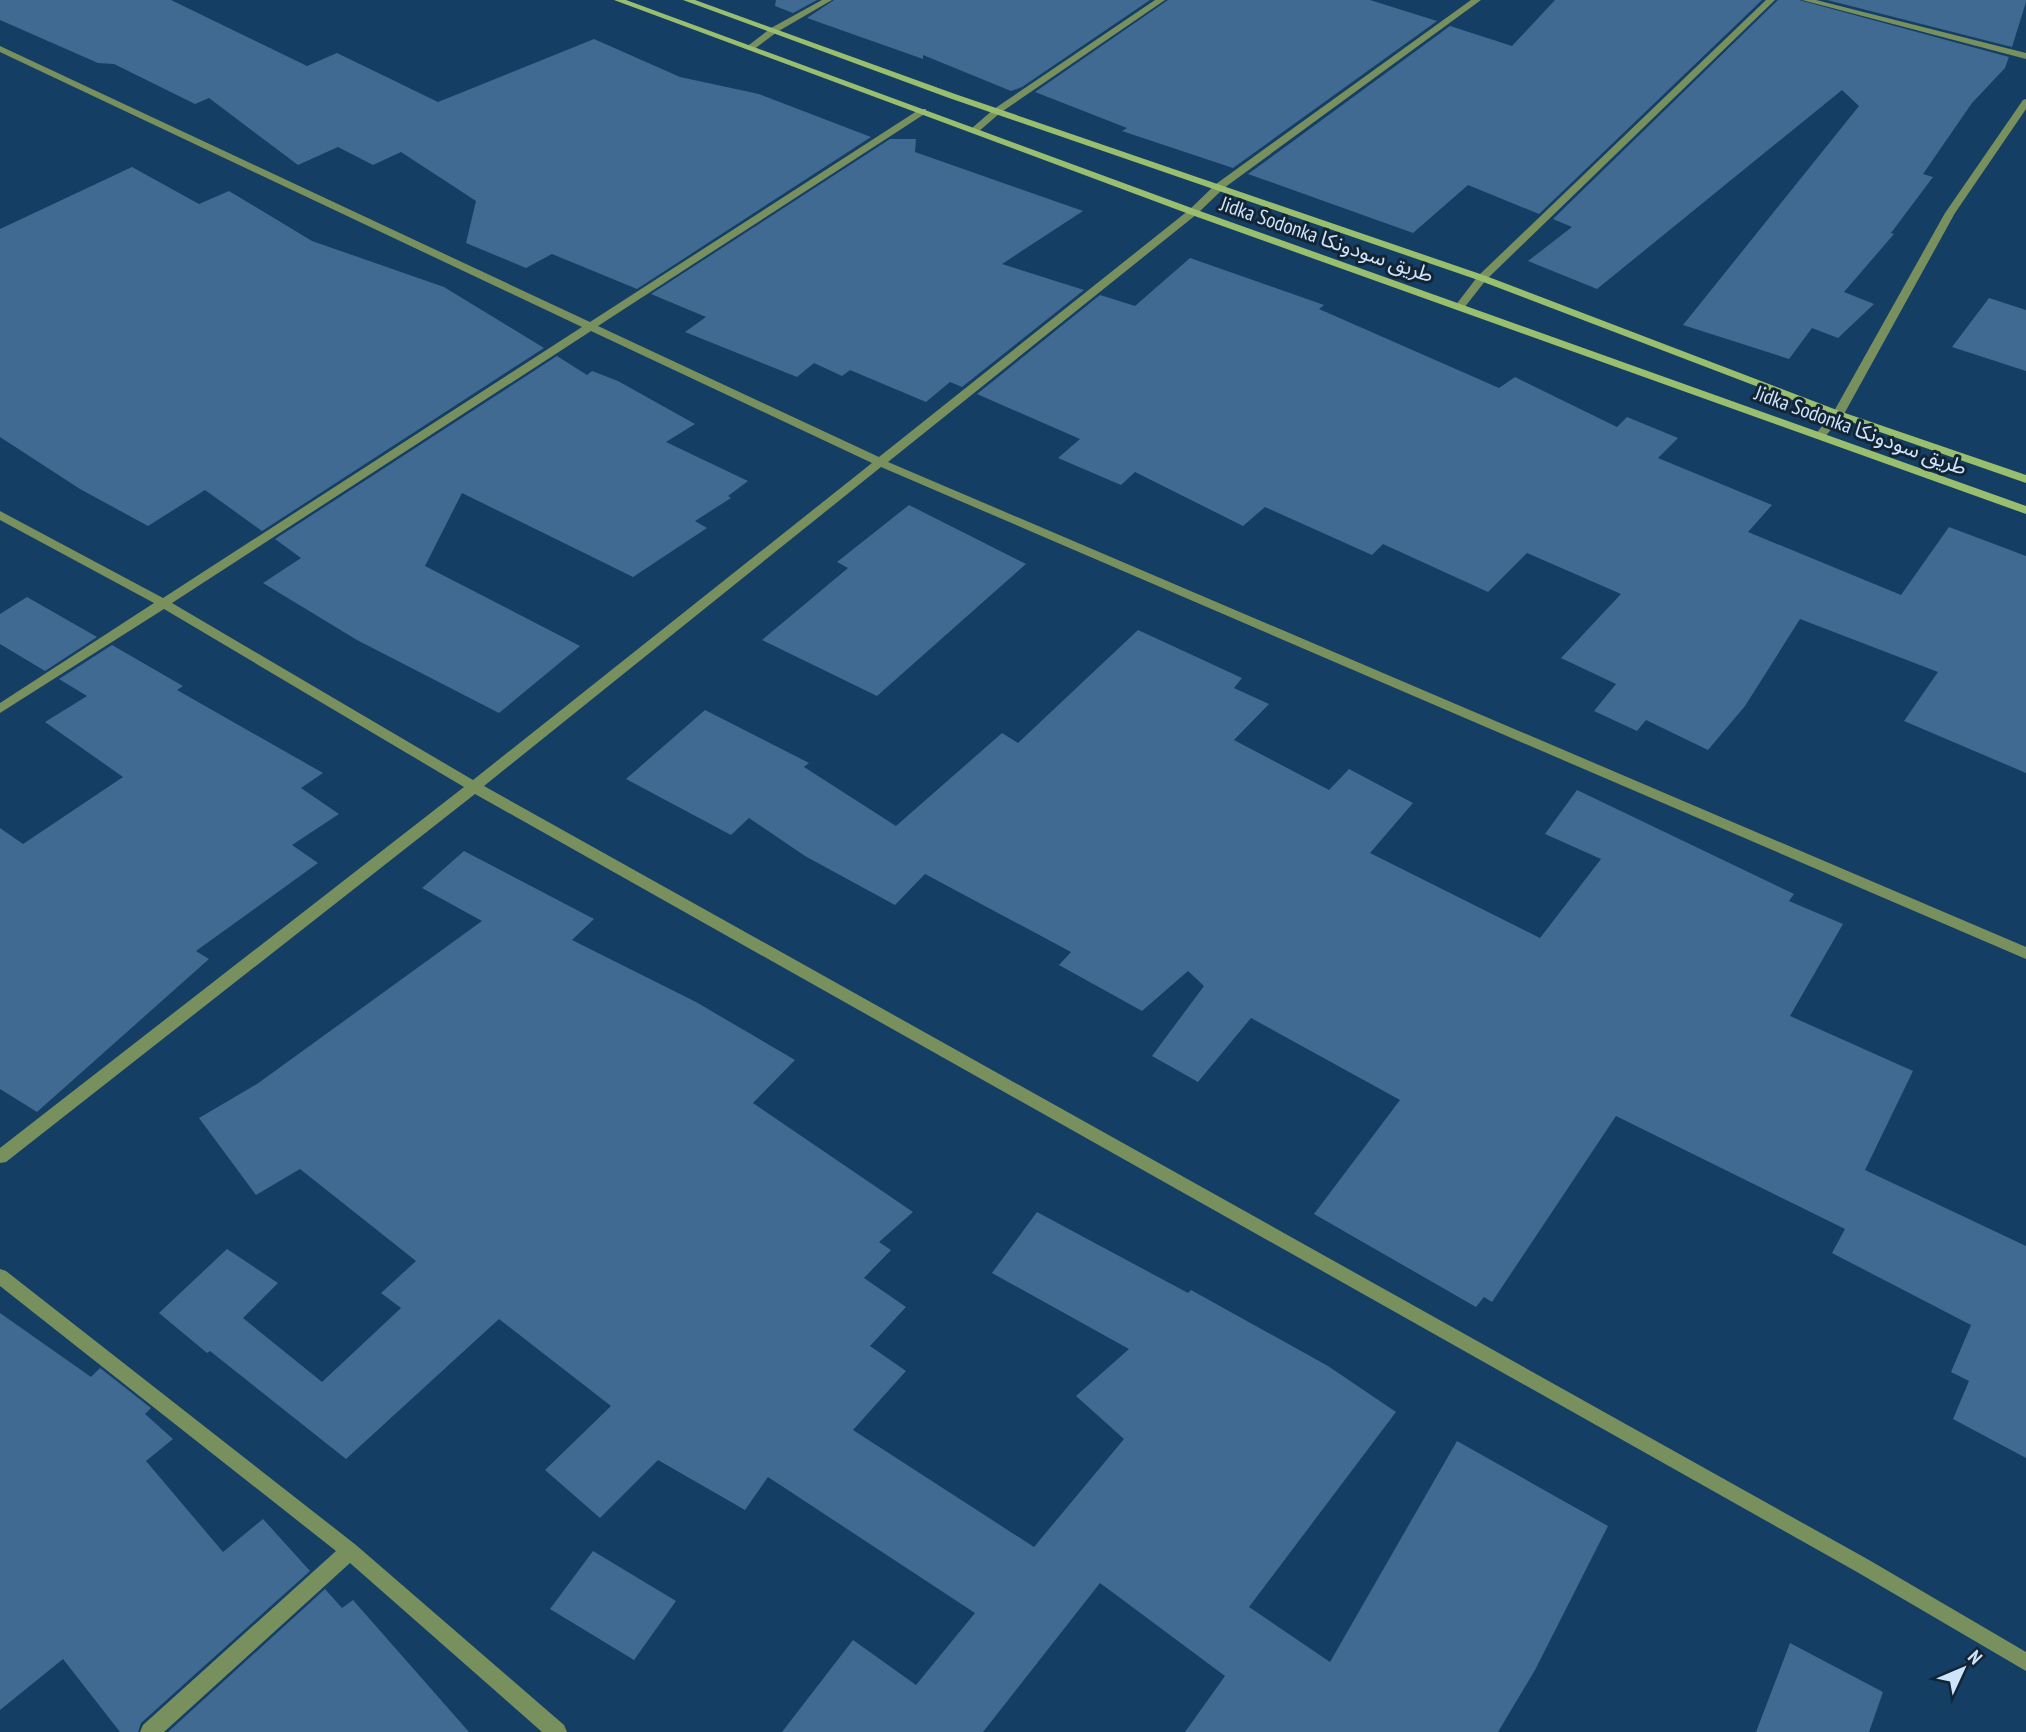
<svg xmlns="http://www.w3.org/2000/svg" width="2026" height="1732" viewBox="0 0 2026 1732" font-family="'PT Sans Narrow','Noto Sans Arabic',sans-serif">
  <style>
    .building { fill: #406a92 }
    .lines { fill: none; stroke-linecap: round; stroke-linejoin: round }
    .minor { fill: #788f5e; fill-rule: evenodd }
    .secondary { fill: #99be6e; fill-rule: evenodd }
    .labels { text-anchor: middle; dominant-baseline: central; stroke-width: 6; stroke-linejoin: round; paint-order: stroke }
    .far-street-label { font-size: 21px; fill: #cde4fb; stroke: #132535 }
  </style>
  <rect width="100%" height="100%" fill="#143e64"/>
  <!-- building -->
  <path class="building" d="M 0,0 L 171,0 L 307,66 L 337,53 L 438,102 L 594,39 L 680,77 L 759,94 L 871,137 L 637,289 L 552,254 L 526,268 L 466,243 L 476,201 L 401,152 L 373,165 L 338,147 L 298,165 L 209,98 L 195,104 L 114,64 L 98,63 L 0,20 Z
    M 776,0 L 817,0 L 793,13 L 775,6 Z
    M 834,0 L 1150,0 L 1022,87 L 1011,91 L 923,55 L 923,59 L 807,18 Z
    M 1168,0 L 1370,0 L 1437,21 L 1233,168 L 1122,131 L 1127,128 L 1035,92 Z
    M 1555,0 L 1762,0 L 1539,214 L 1468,185 L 1413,233 L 1248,174 L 1450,26 L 1512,46 Z
    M 1778,0 L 1799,0 L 2009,57 L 2005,68 L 1972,103 L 1923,174 L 1933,177 L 1891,233 L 1894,234 L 1844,292 L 1874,304 L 1838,338 L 1812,328 L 1789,359 L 1683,325 L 1859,106 L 1842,90 L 1597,289 L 1528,261 L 1572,227 L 1553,219 Z
    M 1827,0 L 2026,0 L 2026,2 L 2012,47 Z
    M 890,139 L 916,139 L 915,152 L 1083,211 L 1002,264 L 1084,290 L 962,387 L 950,382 L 926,402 L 850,370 L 842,376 L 814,363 L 797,377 L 685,332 L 706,317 L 651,294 Z
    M 132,167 L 199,204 L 229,191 L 312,241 L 444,287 L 544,348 L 262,531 L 205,490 L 148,526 L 80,489 L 0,437 L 0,229 Z
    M 1190,258 L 1324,305 L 1319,309 L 1499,388 L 1515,377 L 1617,427 L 1627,417 L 1678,438 L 1658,458 L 1772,505 L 1748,532 L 1901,595 L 1949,527 L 2026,556 L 2026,773 L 1904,721 L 1938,672 L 1800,619 L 1745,706 L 1708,750 L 1646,720 L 1637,731 L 1594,711 L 1616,684 L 1561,658 L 1621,594 L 1527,553 L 1488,592 L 1383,544 L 1372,555 L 1265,507 L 1243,526 L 1135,472 L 1121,485 L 1058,458 L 1080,439 L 977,394 L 1100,295 L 1135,306 Z
    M 1989,298 L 2026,310 L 2026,371 L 1952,347 Z
    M 557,356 L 587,375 L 592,371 L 618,381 L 695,424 L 666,442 L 748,481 L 728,496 L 731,498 L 695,521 L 707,528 L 633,577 L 462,493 L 425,566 L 580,646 L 499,713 L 357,640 L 263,583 L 301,558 L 275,539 Z
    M 909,505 L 1026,564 L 877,696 L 762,640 L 848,568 L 837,562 Z
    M 27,597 L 97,637 L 45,671 L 0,644 L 0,614 Z
    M 1138,630 L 1242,678 L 1234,688 L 1269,704 L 1234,740 L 1329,790 L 1349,769 L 1413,803 L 1370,853 L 1540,938 L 1601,859 L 1545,834 L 1577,790 L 1794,894 L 1789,901 L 1843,924 L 1790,1016 L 1913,1071 L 1865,1170 L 2026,1246 L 2026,1458 L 1953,1419 L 1969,1381 L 1951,1372 L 1971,1325 L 1832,1253 L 1845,1229 L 1616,1116 L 1492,1302 L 1484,1297 L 1476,1307 L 1314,1214 L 1400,1100 L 1251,1018 L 1198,1082 L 1152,1056 L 1204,986 L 1188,971 L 1142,1011 L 1059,965 L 1071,952 L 925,874 L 895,905 L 805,856 L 749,818 L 731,835 L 626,779 L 705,710 L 809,763 L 804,767 L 896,826 L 1002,733 L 1018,743 Z
    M 112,645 L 183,686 L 177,690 L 323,773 L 301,788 L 339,814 L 292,845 L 318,863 L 196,951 L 209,959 L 37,1112 L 0,1089 L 0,828 L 23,844 L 123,777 L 45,722 L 87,696 L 59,679 Z
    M 464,851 L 594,919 L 572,940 L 696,1002 L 795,1060 L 753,1103 L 913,1212 L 879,1242 L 891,1250 L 864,1278 L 906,1307 L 870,1346 L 906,1371 L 853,1430 L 1034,1547 L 1124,1439 L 1076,1396 L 1129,1349 L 992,1273 L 1037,1212 L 1188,1293 L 1191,1290 L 1328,1366 L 1396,1412 L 1249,1607 L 1330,1662 L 1457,1441 L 1608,1526 L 1535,1670 L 1498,1732 L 1185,1732 L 1225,1676 L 1100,1583 L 983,1732 L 782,1732 L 853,1640 L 916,1685 L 975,1613 L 768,1477 L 745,1510 L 658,1460 L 600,1518 L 545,1470 L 611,1406 L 499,1319 L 346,1459 L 210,1351 L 207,1353 L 159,1313 L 227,1249 L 278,1283 L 243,1318 L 322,1382 L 401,1308 L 381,1293 L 416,1261 L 300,1169 L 256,1195 L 199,1118 L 257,1084 L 482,921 L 422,888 Z
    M 0,1313 L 91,1377 L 100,1368 L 151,1408 L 145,1414 L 173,1439 L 146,1461 L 223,1552 L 263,1519 L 310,1571 L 141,1723 L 138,1732 L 120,1732 L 63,1659 L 0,1710 Z
    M 593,1551 L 676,1601 L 634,1660 L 550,1609 Z
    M 325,1589 L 342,1608 L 353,1600 L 469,1732 L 168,1732 Z
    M 1790,1643 L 1883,1692 L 1869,1732 L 1756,1732 Z"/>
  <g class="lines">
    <!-- minor -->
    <path class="minor" d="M 822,0 L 832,0 L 777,32 L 753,50 L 745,48 L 771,28 Z
      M 1155,0 L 1165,0 L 1000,113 L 978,132 L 972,132 L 972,128 L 994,109 Z
      M 1471,0 L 1481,0 L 1224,188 L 1197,214 L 888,462 L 2026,947 L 2026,959 L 881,467 L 484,786 L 1869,1560 L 2026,1652 L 2026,1671 L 1857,1572 L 475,794 L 6,1162 L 0,1163 L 0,1148 L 464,787 L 164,609 L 0,713 L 0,703 L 154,603 L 0,520 L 0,511 L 163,598 L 582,327 L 0,52 L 0,46 L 590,322 L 920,109 L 926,109 L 926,113 L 598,326 L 879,457 L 1189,210 L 1216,184 ZM 591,331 L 872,463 L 473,780 L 172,603 Z
      M 1766,0 L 1775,0 L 1486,280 L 1464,308 L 1456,308 L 1455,306 L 1478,276 Z
      M 1802,0 L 1816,0 L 2026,53 L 2026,59 Z
      M 2026,99 L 2026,109 L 1955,213 L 1844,414 L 1824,438 L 1816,438 L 1814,436 L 1833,413 L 1945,213 L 2023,100 Z
      M 0,1269 L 6,1271 L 356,1545 L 564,1725 L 567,1732 L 542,1732 L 350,1563 L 164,1732 L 140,1732 L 143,1725 L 336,1551 L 0,1286 Z"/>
    <!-- secondary -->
    <path class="secondary" d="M 614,0 L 626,0 L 1197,210 L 2026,506 L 2026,514 L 1189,214 Z
      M 683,0 L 695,0 L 955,94 L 1486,276 L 1842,412 L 2026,475 L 2026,483 L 1834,416 L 1478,280 L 949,98 Z"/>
  </g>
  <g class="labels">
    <!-- far-street labels -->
    <g class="far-street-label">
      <text transform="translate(1327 239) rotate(19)">Jidka Sodonka طريق سودونكا</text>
      <text transform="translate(1861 430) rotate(20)">Jidka Sodonka طريق سودونكا</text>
    </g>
  </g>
  <!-- north arrow -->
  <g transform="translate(1963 1669) rotate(46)" stroke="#132535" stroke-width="5" paint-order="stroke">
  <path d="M0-5L12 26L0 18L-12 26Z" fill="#cde4fb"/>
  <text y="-10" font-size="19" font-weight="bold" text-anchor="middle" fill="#cde4fb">N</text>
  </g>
</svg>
